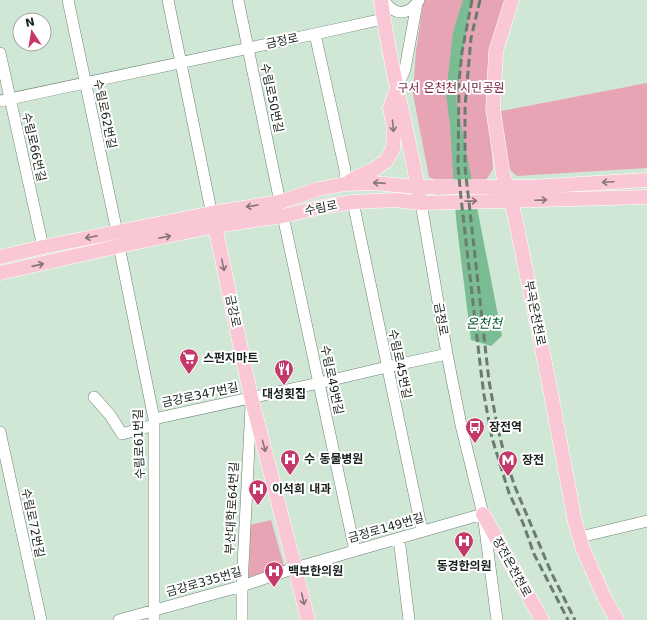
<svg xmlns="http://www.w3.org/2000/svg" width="647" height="620" viewBox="0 0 647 620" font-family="'DejaVu Sans','Noto Sans KR',sans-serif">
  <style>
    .green { fill: #e6a4b4 }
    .water { fill: #7bbd92 }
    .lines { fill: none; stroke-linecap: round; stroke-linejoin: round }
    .highway-tunnel { stroke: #abc0b1; stroke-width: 16; stroke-dasharray: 16 8; stroke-linecap: butt }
    .minor-casing { stroke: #6d8374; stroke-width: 12 }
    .major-casing { stroke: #fff; stroke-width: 15 }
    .minor { stroke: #fff; stroke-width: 11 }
    .major { stroke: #f9c8d4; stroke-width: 14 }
    .rail { stroke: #6b7b70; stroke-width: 3; stroke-dasharray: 8 4; stroke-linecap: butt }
    .oneway { stroke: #897578 }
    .labels { text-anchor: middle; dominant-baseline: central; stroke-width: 4; stroke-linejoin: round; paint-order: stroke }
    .street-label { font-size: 12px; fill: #19221c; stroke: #fff }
    .park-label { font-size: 12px; fill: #782241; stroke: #fff }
    .poi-label { font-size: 12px; font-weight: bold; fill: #19221c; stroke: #fff; text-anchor: start }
    .water-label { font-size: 13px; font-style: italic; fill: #03572f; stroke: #fff }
  </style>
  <rect width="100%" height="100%" fill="#d0e7d6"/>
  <!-- green -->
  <path class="green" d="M 425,0 L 507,0 L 489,110 L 493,169 L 486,180 L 437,181 L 429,177 L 413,94 L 416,51 L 423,4 Z
    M 647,83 L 647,168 L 517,176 L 507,167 L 501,111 Z
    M 271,520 L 284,566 L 249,577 L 250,525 Z"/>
  <!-- water -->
  <path class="water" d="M 463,0 L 471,0 L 456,99 L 502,336 L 491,346 L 471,340 L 456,219 L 450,125 L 446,94 L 453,32 Z"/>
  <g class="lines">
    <!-- highway-tunnel -->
    <path class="highway-tunnel" d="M 411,197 L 478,193"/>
    <defs>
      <path id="minor" d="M 68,0 L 117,232
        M 168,0 L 213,220
        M 238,0 L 280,202
        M 383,0 C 390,9 398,16 409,10 C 412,9 415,5 417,3
        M 315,34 L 345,170 L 345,184
        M 0,53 L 43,247
        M 397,88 L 405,69 L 417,3 L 419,0
        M 0,101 L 315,34 L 383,19
        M 353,202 L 422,531
        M 421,203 L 447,354 L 461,425 L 483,514 L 497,620
        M 283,216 L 355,551
        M 119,246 L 154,419 L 154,620
        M 94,397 L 110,415 L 122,434 L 154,425
        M 154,419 L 319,383 L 387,367 L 447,354
        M 0,432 L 41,620
        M 580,537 L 647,521
        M 399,538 L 409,620
        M 119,620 L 242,586 L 295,568 L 483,514
        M 242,620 L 242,586 L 251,406"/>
      <path id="major" d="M 381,0 C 389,65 408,129 419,194
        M 512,0 L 496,51 L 493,109 L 503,175 L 508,187 L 515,217 L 549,383 L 575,522 L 583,549 L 605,599 L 617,620
        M 350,181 L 357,177 L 373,170 L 386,161 L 393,149 L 394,128 L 390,108 L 397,88
        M 215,226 L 251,397 L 295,568 L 308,620
        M 0,257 L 43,247 L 212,213 L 280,202 L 319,189 L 345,184 L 373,183 L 418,187 L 530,187 L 647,180
        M 0,273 L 119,246 L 215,226 L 283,216 L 321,207 L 353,202 L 396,200 L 421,203 L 647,197
        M 483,514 L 542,620"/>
    </defs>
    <!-- minor casing -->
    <use href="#minor" class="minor-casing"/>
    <!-- major casing -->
    <use href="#major" class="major-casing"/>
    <!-- minor -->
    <use href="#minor" class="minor"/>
    <!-- major -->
    <use href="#major" class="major"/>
    <!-- rail -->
    <path class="rail" d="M 472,0 L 462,52 L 459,81 L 458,166 L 461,198 L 481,372 L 484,395 L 492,438 L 509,493 L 523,523 L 534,554 L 568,620
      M 480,0 L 471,38 L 465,106 L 465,167 L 489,381 L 497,425 L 505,457 L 515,487 L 551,572 L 575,620"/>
  </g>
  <!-- one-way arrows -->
  <defs><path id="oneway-shaft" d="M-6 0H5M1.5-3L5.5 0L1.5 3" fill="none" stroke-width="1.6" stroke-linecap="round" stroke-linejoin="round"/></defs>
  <g class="oneway">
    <use href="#oneway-shaft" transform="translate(393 126) rotate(85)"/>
    <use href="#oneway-shaft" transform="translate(608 182) rotate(177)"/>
    <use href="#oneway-shaft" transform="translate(379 183) rotate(-176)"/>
    <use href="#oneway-shaft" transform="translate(541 200) rotate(-2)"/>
    <use href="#oneway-shaft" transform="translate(471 201) rotate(-1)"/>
    <use href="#oneway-shaft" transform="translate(252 206) rotate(171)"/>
    <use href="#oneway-shaft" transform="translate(91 237) rotate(169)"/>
    <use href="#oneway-shaft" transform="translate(165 237) rotate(-11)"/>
    <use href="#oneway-shaft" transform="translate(38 265) rotate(-13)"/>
    <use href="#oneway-shaft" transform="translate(223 265) rotate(78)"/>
    <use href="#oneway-shaft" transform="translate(264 446) rotate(75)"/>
    <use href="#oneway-shaft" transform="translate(303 599) rotate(77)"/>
  </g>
  <!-- icons -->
  <defs>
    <symbol id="supermarket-pin" viewBox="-11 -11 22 30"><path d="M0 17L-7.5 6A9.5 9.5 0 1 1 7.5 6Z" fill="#c4386a" stroke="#fff"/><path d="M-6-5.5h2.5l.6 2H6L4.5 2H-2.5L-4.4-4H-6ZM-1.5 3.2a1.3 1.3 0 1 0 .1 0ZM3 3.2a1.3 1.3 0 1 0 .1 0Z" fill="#fff"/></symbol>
    <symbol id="restaurant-pin" viewBox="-11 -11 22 30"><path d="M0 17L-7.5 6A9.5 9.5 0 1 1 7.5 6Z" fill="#c4386a" stroke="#fff"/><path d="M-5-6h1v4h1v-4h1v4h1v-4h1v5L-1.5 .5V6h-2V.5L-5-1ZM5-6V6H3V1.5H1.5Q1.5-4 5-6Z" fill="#fff"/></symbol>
    <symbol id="bus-pin" viewBox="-11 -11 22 30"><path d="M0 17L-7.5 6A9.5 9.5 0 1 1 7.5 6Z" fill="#c4386a" stroke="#fff"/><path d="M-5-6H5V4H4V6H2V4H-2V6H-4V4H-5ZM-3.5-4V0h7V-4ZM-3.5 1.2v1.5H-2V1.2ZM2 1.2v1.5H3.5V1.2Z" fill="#fff"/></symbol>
    <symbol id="hospital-pin" viewBox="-11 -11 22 30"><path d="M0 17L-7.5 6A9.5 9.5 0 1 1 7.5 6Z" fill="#c4386a" stroke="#fff"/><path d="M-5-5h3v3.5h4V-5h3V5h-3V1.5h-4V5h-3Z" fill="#fff"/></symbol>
    <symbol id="metro-pin" viewBox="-11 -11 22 30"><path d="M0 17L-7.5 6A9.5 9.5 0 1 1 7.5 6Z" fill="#c4386a" stroke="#fff"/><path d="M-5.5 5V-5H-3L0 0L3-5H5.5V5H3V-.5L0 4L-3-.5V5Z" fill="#fff"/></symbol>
  </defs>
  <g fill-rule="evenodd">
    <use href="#supermarket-pin" x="178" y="347" width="22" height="30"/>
    <use href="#restaurant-pin" x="273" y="358" width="22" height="30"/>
    <use href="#bus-pin" x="464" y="416" width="22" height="30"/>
    <use href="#hospital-pin" x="279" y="448" width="22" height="30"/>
    <use href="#metro-pin" x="497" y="449" width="22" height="30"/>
    <use href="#hospital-pin" x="247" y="478" width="22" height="30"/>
    <use href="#hospital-pin" x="453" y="530" width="22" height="30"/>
    <use href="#hospital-pin" x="263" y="560" width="22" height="30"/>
  </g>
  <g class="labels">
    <!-- street labels -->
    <g class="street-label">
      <text transform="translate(282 41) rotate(-12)">금정로</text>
      <text transform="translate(272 98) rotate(78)">수림로50번길</text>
      <text transform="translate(105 114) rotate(78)">수림로62번길</text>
      <text transform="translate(34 147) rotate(77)">수림로66번길</text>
      <text transform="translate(321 208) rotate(-11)">수림로</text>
      <text transform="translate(233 311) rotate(78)">금강로</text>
      <text transform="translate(535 313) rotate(79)">부곡온천천로</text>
      <text transform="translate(441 319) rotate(80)">금정로</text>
      <text transform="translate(400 364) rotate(78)">수림로45번길</text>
      <text transform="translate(332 380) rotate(78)">수림로49번길</text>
      <text transform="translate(200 395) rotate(-12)">금강로347번길</text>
      <text transform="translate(139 444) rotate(-92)">수림로61번길</text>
      <text transform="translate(232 508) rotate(-87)">부산대학로64번길</text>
      <text transform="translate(33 523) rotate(78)">수림로72번길</text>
      <text transform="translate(386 528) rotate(-16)">금정로149번길</text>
      <text transform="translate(512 567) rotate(61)">장전온천천로</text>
      <text transform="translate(204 582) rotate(-16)">금강로335번길</text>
    </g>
    <!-- park labels -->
    <g class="park-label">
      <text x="451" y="88">구서 온천천 시민공원</text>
    </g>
    <!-- poi labels -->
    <g class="poi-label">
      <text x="203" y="358">스펀지마트</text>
      <text x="284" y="394" text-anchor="middle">대성횟집</text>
      <text x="489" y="427">장전역</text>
      <text x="304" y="459">수 동물병원</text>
      <text x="522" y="460">장전</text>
      <text x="272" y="489">이석희 내과</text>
      <text x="464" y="566" text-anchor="middle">동경한의원</text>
      <text x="288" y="571">백보한의원</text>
    </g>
    <!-- water labels -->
    <g class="water-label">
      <text x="484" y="323">온천천</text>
    </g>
  </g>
  <!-- north arrow -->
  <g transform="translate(32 32) rotate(348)"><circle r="19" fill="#ffffff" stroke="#a3a7a4"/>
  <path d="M0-3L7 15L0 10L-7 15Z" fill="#c4386a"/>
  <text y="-6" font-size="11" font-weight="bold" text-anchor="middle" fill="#19221c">N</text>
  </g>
</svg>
